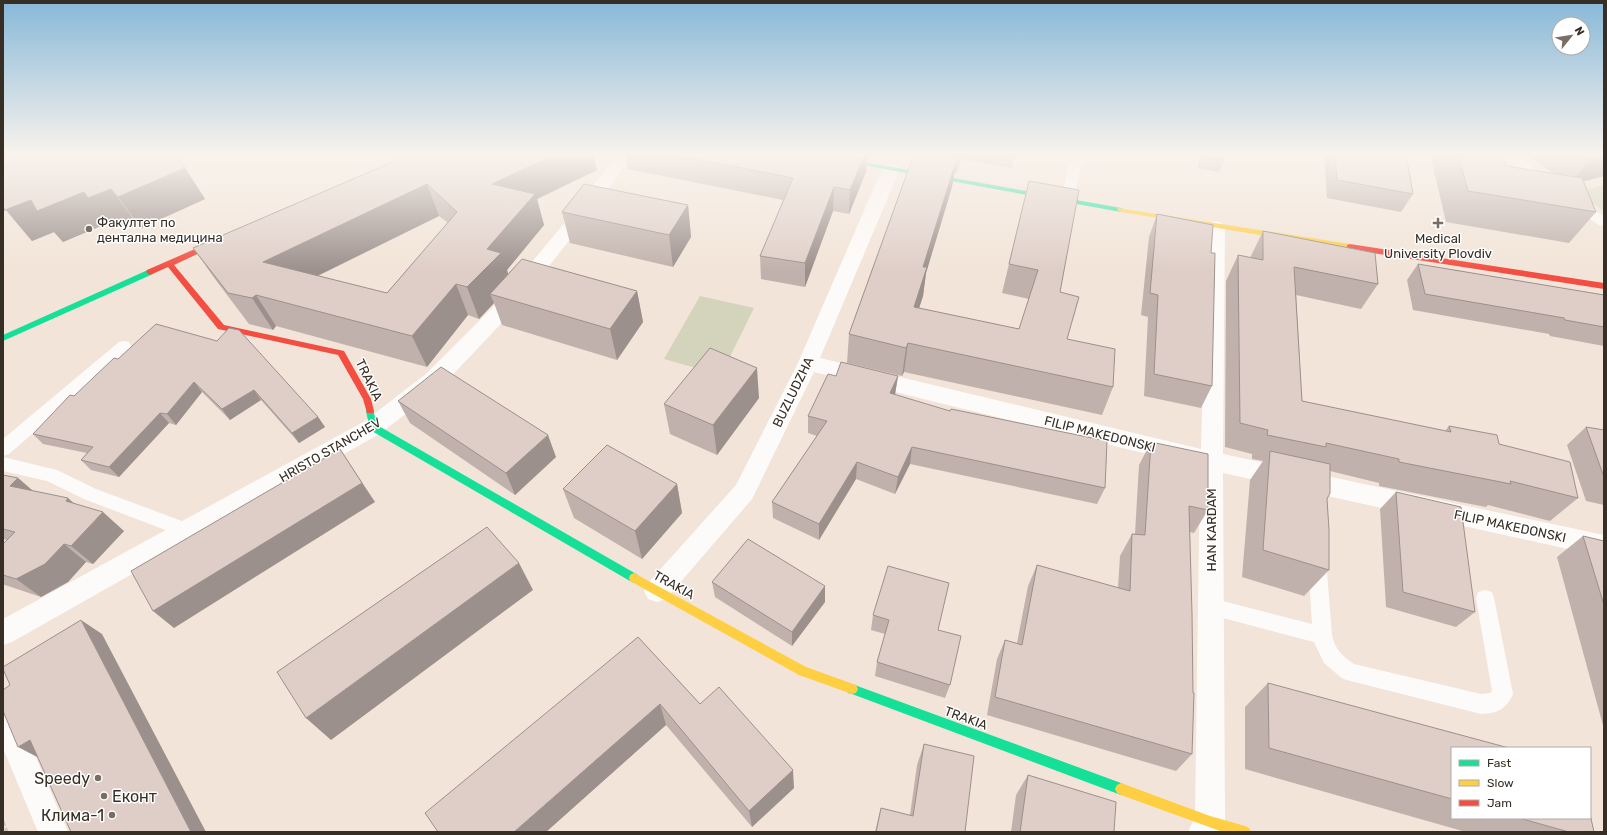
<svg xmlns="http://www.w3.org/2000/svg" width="1607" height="835" viewBox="0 0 1607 835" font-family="Rubik,sans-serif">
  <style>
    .green { fill: #d4d4bd }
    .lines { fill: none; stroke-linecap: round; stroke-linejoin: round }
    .path { stroke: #ccc7c2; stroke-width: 3; stroke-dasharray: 5 2.5; stroke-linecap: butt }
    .lane { fill: #fdfbf9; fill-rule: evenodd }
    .street { fill: #fdfbf9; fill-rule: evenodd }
    .fast { fill: #16e098; fill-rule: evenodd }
    .slow { fill: #ffcf43; fill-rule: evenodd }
    .jam { fill: #f24e42; fill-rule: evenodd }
    .wall { fill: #c0b1ac; fill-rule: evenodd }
    .shaded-wall { fill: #9c908c }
    .building { fill: #dfcec8; stroke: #9c908c; fill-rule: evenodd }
    .poi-dot { fill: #786e64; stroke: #fff; stroke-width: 1.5 }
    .labels { text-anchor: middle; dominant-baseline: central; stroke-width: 3; stroke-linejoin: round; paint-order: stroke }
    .poi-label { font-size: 13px; fill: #372e25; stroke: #fff; text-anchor: start }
    .street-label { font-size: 13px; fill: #372e25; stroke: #fff }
    .near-poi-label { font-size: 16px; fill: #372e25; stroke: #fff; text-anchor: end }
  </style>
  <rect width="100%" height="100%" fill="#f2e4d8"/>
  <!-- green -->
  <path class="green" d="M 1604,185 L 1604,211 L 1576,192 Z
    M 700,296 L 754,308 L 721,375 L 664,359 Z"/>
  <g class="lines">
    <!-- path -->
    <path class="path" d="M 3,821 L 7,832"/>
    <!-- lane -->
    <path class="lane" d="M 1087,154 L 1104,154 L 1081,166 L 1073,200 L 1072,203 L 1062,203 L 1061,200 L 1069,164 L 1071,161 Z
      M 1500,154 L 1515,154 L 1551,182 L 1545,186 L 1541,185 Z
      M 1576,199 L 1604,216 L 1604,226 L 1599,225 L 1571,206 L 1570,203 L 1571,200 Z
      M 124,341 L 129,342 L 131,346 L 129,350 L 9,454 L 3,456 L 3,439 L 119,342 Z
      M 3,457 L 57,470 L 96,489 L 195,526 L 198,531 L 195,536 L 189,539 L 84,499 L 47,481 L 3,471 Z
      M 1317,552 L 1323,554 L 1326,560 L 1332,635 C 1335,649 1342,656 1354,664 L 1481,694 L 1490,693 L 1492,691 L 1476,598 L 1478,592 L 1485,590 L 1492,592 L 1494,598 L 1513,694 C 1506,710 1497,713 1481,714 L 1343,679 L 1324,663 L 1314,642 L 1204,613 L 1202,607 L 1204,601 L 1211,598 L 1312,624 L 1308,560 L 1311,554 Z"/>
    <!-- street -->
    <path class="street" d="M 617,154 L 634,154 L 579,228 L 515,309 L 443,385 L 381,433 L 12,642 L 3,645 L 3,619 L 365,421 L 427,373 L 501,299 L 567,220 Z
      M 891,164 L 897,165 L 900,169 L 820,358 L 1201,449 L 1207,227 L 1210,223 L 1216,221 L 1222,223 L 1225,227 L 1223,454 L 1604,535 L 1604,557 L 1223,473 L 1225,822 L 1221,832 L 1188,832 L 1195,817 L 1200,467 L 814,372 L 752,499 L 666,599 L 657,602 L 648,599 L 644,591 L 648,583 L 736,485 L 798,363 L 882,169 L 885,165 Z
      M 3,700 L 13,704 L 68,832 L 38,832 L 3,748 Z"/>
    <!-- fast -->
    <path class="fast" d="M 802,154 L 819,154 L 1121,208 L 1125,210 L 1121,212 Z
      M 150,269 L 153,270 L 154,272 L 153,274 L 3,341 L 3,335 Z
      M 370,408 L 373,409 L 377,425 L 638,575 L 639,578 L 638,581 L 634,583 L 630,581 L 370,430 L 366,411 L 367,409 Z
      M 852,684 L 1121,783 L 1125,785 L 1127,789 L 1125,793 L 1121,795 L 852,694 L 848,693 L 846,689 L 848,685 Z"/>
    <!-- slow -->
    <path class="slow" d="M 1118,208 L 1350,244 L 1354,247 L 1350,250 L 1121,212 L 1117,210 Z
      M 634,573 L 806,667 L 856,685 L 858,689 L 856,693 L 852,694 L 799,675 L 630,581 L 629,578 L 630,575 Z
      M 1121,783 L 1210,816 L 1245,826 L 1249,828 L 1251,832 L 1223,832 L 1121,795 L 1117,793 L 1115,789 L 1117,785 Z"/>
    <!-- jam -->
    <path class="jam" d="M 220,238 L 226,238 L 227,240 L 174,265 L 224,325 L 344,351 L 371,399 L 374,411 L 373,413 L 367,413 L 363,399 L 338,355 L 218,329 L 168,267 L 150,275 L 146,272 L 147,270 Z
      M 1350,244 L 1604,283 L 1604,289 L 1347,249 L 1347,245 Z"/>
  </g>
  <!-- wall -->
  <path class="wall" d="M 3,154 L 185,168 L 205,199 L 141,228 L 134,220 L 112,229 L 108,223 L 63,242 L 54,232 L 32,241 L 6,210 Z
    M 625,154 L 820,154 L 830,156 L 831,154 L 873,154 L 871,159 L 867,158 L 866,172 L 849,214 L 833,211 L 805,287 L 761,279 L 760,256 L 783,200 L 628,169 Z
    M 914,154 L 1015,154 L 1012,168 L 961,159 L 956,174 L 954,173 L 952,187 L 926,273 L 923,296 L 919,308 L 1019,329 L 1029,299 L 1002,293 L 1029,181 L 1060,292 L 1067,339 L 1113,387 L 1102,415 L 904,372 L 902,376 L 847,363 L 849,334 Z
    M 1200,154 L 1225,154 L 1225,159 L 1219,172 L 1198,168 Z
    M 1324,154 L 1406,154 L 1413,194 L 1401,212 L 1327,198 Z
    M 1430,154 L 1502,154 L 1506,166 L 1553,173 L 1526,154 L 1604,154 L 1604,176 L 1584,181 L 1596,212 L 1569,243 L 1446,222 Z
    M 461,156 L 597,170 L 537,199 L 544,225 L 507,270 L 508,274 L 637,291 L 643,322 L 617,360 L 502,325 L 494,303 L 479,319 L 468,315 L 427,367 L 276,326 L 273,330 L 249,324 L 215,279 L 193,248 ZM 439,216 L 448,223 L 387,293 L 318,276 Z
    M 688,205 L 691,237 L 673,267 L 570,243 L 562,212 Z
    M 1157,214 L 1211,253 L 1212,386 L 1201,408 L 1144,396 L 1148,317 L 1141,315 L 1149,237 Z
    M 1263,231 L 1378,284 L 1361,309 L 1296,295 L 1302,401 L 1445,431 L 1449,426 L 1499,444 L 1578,498 L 1550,521 L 1488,505 L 1486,507 L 1379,486 L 1379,483 L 1330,471 L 1327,499 L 1329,570 L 1304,596 L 1242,577 L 1250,480 L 1263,461 L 1252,459 L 1252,454 L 1225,447 L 1226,281 L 1238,255 L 1250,258 Z
    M 1418,264 L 1604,295 L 1604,346 L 1550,336 L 1549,334 L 1413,310 L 1407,280 Z
    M 217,341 L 318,417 L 325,427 L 299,443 L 261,400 L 230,420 L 202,392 L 176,425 L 169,423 L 119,477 L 91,470 L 81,460 L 87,453 L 43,444 L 33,434 L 74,396 L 118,359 Z
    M 836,376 L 898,376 L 895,395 L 1105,488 L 1097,504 L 910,464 L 895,494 L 856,479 L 819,540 L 773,518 L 772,502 L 817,436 L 808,433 L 808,416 Z
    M 759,398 L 717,455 L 670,434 L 664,404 Z
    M 398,401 L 556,457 L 515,495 L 410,423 Z
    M 1586,427 L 1604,430 L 1604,505 L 1586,501 L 1567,445 Z
    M 1151,442 L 1208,510 L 1194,533 L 1190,532 L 1192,754 L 1176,771 L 987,715 L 997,659 L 1005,640 L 1017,643 L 1028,586 L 1037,565 L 1118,588 L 1120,556 L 1132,534 L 1135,534 L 1139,465 Z
    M 3,475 L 18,478 L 33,491 L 74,503 L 124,531 L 93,564 L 86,562 L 68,582 L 41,597 L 5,585 L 3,584 L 3,544 L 7,540 L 3,539 Z
    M 677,484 L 682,513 L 642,559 L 574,518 L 563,489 Z
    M 1396,492 L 1475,612 L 1456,627 L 1386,607 L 1380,509 Z
    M 1583,536 L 1604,541 L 1604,729 L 1557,557 Z
    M 712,582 L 825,586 L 825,602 L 792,646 L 715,597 Z
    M 873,615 L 938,630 L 950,685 L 945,698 L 875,676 L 877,662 L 885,634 L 871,630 Z
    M 638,637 L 700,704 L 794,788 L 752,827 L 666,725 L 546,832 Z
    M 1268,683 L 1452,748 L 1452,818 L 1590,818 L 1594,832 L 1466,832 L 1245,769 L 1245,707 Z
    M 924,744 L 965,832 L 875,832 L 881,808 L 910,815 L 917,765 Z
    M 1028,775 L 1114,832 L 1011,832 L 1016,795 Z"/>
  <!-- shaded-wall -->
  <path class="shaded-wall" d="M 556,154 L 593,154 L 597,170 L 537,199 L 544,225 L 507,270 L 511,284 L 490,294 L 494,303 L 479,319 L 467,287 L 487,249 L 492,184 Z
    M 865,154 L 867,154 L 866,172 L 849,214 L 850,190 Z
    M 959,154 L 962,154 L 956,174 Z
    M 1594,154 L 1604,154 L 1604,176 L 1570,185 Z
    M 957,158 L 952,187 L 926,273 L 923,296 L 910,336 L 914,307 L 923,267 Z
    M 185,168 L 205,199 L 141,228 L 118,197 Z
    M 427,184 L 439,216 L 282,293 L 263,262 Z
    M 834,187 L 833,211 L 805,287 L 805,263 Z
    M 111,189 L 134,220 L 112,229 L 108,223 L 63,242 L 54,232 L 32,241 L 6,210 L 3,212 L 3,202 L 31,200 Z
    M 688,205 L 691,237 L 673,267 L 669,235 Z
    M 456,284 L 468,315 L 427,367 L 412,336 Z
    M 637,291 L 643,322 L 617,360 L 610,329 Z
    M 256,295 L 276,326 L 273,330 L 252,298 Z
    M 908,343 L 904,372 L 902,376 L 906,348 Z
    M 757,368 L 759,398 L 717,455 L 713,425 Z
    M 898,376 L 895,394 L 888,411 L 890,393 Z
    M 194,382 L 202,392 L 176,425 L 167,414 Z
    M 254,390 L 261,400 L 230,420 L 222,409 Z
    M 160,413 L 169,423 L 119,477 L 109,467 Z
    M 318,417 L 325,427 L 299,443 L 292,433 Z
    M 548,435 L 556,457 L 515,495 L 506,473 Z
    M 912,447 L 910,464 L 895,494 L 898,477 Z
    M 340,449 L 375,502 L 174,628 L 153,611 Z
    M 857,462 L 856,479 L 819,540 L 819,524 Z
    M 18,478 L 40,497 L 10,486 Z
    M 677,484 L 682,513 L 642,559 L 635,531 Z
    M 68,498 L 89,517 L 66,501 Z
    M 103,512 L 124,531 L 93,564 L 71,546 Z
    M 64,544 L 86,562 L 68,582 L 41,597 L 16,579 Z
    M 519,563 L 533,590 L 331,740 L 306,718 Z
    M 825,586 L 825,602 L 792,646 L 792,632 Z
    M 81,620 L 102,634 L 206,832 L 191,832 Z
    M 660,704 L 666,725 L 546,832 L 514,832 Z
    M 30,740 L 43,760 L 18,747 Z
    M 793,770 L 794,788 L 752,827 L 749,811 Z"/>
  <!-- building -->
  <path class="building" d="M 3,154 L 174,154 L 185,168 L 118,197 L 111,189 L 88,198 L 84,192 L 37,211 L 31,200 L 5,210 L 3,207 Z
    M 411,154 L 460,154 L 461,156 L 464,154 L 556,154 L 492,184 L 535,194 L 487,249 L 501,253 L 467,287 L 456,284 L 412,336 L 256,295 L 252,298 L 228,293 L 193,248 ZM 427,184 L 457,212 L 387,293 L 263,262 Z
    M 669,154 L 820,154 L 830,156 L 831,154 L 865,154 L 850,190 L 834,187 L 805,263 L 760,256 L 793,178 Z
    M 914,154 L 936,154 L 957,158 L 923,267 L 927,267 L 914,307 L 1019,329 L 1038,270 L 1009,264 L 1029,181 L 1079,190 L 1060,292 L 1079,297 L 1067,339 L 1115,349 L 1113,387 L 908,343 L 906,348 L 849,334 Z
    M 1203,154 L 1225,154 L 1225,159 L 1203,155 Z
    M 1335,154 L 1406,154 L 1413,194 L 1337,180 Z
    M 1458,154 L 1502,154 L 1506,166 L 1582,178 L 1596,212 L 1468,191 Z
    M 584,184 L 688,205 L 669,235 L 562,212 Z
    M 1157,214 L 1213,225 L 1211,253 L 1215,253 L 1212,386 L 1154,374 L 1158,295 L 1150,293 Z
    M 1263,231 L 1375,253 L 1378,284 L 1294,267 L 1302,401 L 1451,432 L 1449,426 L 1497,435 L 1499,444 L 1570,462 L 1578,498 L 1510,481 L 1511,484 L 1399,462 L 1399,459 L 1326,443 L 1326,447 L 1267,435 L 1268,430 L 1240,423 L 1238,255 L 1263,260 Z
    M 522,259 L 637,291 L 610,329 L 490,294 Z
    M 1418,264 L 1604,295 L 1604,327 L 1565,320 L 1564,318 L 1425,294 Z
    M 156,324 L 217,341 L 229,328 L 239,330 L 318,417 L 292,433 L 254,390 L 222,409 L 194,382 L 167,414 L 160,413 L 109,467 L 81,460 L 93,447 L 33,434 L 70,395 L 74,396 L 114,358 L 118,359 Z
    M 710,348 L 757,368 L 713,425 L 664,404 Z
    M 841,362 L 898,376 L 890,393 L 950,411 L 951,409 L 1107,441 L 1105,488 L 912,447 L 898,477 L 857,462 L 819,524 L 772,502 L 827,421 L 808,416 L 828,374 L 836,376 Z
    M 441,367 L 548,435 L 506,473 L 398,401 Z
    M 1586,427 L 1604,430 L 1604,477 Z
    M 1151,442 L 1208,454 L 1208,510 L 1189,506 L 1192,614 L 1193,693 L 1194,693 L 1192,754 L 995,697 L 1005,640 L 1022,645 L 1037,565 L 1130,591 L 1132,534 L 1145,535 Z
    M 607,445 L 677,484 L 635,531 L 563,489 Z
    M 340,449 L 362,483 L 153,611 L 131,571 Z
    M 1270,451 L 1330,464 L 1330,493 L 1327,499 L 1329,530 L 1329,570 L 1263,550 Z
    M 3,475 L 18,478 L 10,486 L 68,498 L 66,501 L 103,512 L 71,546 L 64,544 L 45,564 L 16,579 L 3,575 L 3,544 L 15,532 L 3,529 Z
    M 1396,492 L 1461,507 L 1475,612 L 1403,592 Z
    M 487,527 L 519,563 L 306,718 L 277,672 Z
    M 1583,536 L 1604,541 L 1604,605 Z
    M 748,539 L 825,586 L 792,632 L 712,582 Z
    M 888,566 L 949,583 L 938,630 L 961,636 L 950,685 L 877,662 L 889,620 L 873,615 Z
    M 81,620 L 191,832 L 71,832 L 30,740 L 18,747 L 3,711 L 3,690 L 10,685 L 3,669 L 3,667 Z
    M 638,637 L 700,704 L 719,687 L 793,770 L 749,811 L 660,704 L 514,832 L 438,832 L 425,813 Z
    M 1268,683 L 1509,748 L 1452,748 L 1452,799 L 1269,748 Z
    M 924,744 L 974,756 L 965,832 L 876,832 L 881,808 L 913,816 Z
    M 1028,775 L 1116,802 L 1114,832 L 1020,832 Z
    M 1590,814 L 1594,832 L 1569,832 L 1519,818 L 1590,818 Z"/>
  <!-- sky -->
  <linearGradient id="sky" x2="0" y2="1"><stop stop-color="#87b8d8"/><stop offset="0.57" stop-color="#f9f3ed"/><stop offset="1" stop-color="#f9f3ed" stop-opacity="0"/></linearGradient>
  <rect width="1607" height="271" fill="url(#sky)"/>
  <!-- markers -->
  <g class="poi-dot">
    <path d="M1436 217h4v4h4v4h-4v4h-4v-4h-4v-4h4z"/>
    <circle cx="89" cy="229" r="4"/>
    <circle cx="98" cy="778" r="4"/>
    <circle cx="104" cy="796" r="4"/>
    <circle cx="112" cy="815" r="4"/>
  </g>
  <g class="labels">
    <!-- poi labels -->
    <g class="poi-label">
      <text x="97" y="222">Факултет по<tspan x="97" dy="15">дентална медицина</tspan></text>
      <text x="1438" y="238" text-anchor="middle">Medical<tspan x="1438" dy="15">University Plovdiv</tspan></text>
    </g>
    <!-- street labels -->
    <g class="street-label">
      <text transform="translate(369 380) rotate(64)">TRAKIA</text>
      <text transform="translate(793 392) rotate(-64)">BUZLUDZHA</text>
      <text transform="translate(1100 434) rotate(14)">FILIP MAKEDONSKI</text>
      <text transform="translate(330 450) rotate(-30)">HRISTO STANCHEV</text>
      <text transform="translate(1510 526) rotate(12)">FILIP MAKEDONSKI</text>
      <text transform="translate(1211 530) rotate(-90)">HAN KARDAM</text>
      <text transform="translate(674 585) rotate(29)">TRAKIA</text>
      <text transform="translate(966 718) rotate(20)">TRAKIA</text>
    </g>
    <!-- near-poi labels -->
    <g class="near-poi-label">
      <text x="90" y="778">Speedy</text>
      <text x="112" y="796" text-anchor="start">Еконт</text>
      <text x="104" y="815">Клима-1</text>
    </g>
  </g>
  <!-- border -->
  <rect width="1607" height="835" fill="none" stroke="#372e25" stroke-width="8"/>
  <!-- legend -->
  <rect x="1451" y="747" width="140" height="72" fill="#ffffff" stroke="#afaba8"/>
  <rect x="1459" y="760" width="20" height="6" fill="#16e098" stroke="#afaba8"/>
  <text x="1487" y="767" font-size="12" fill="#372e25">Fast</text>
  <rect x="1459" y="780" width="20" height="6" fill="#ffcf43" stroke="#afaba8"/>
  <text x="1487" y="787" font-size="12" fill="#372e25">Slow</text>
  <rect x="1459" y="800" width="20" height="6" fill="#f24e42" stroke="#afaba8"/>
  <text x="1487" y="807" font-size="12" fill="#372e25">Jam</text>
  <!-- north arrow -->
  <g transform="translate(1571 36) rotate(60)"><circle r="19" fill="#ffffff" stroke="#afaba8"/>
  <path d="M0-3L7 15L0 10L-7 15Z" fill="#786e64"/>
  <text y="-6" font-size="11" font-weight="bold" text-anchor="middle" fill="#372e25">N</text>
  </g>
</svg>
